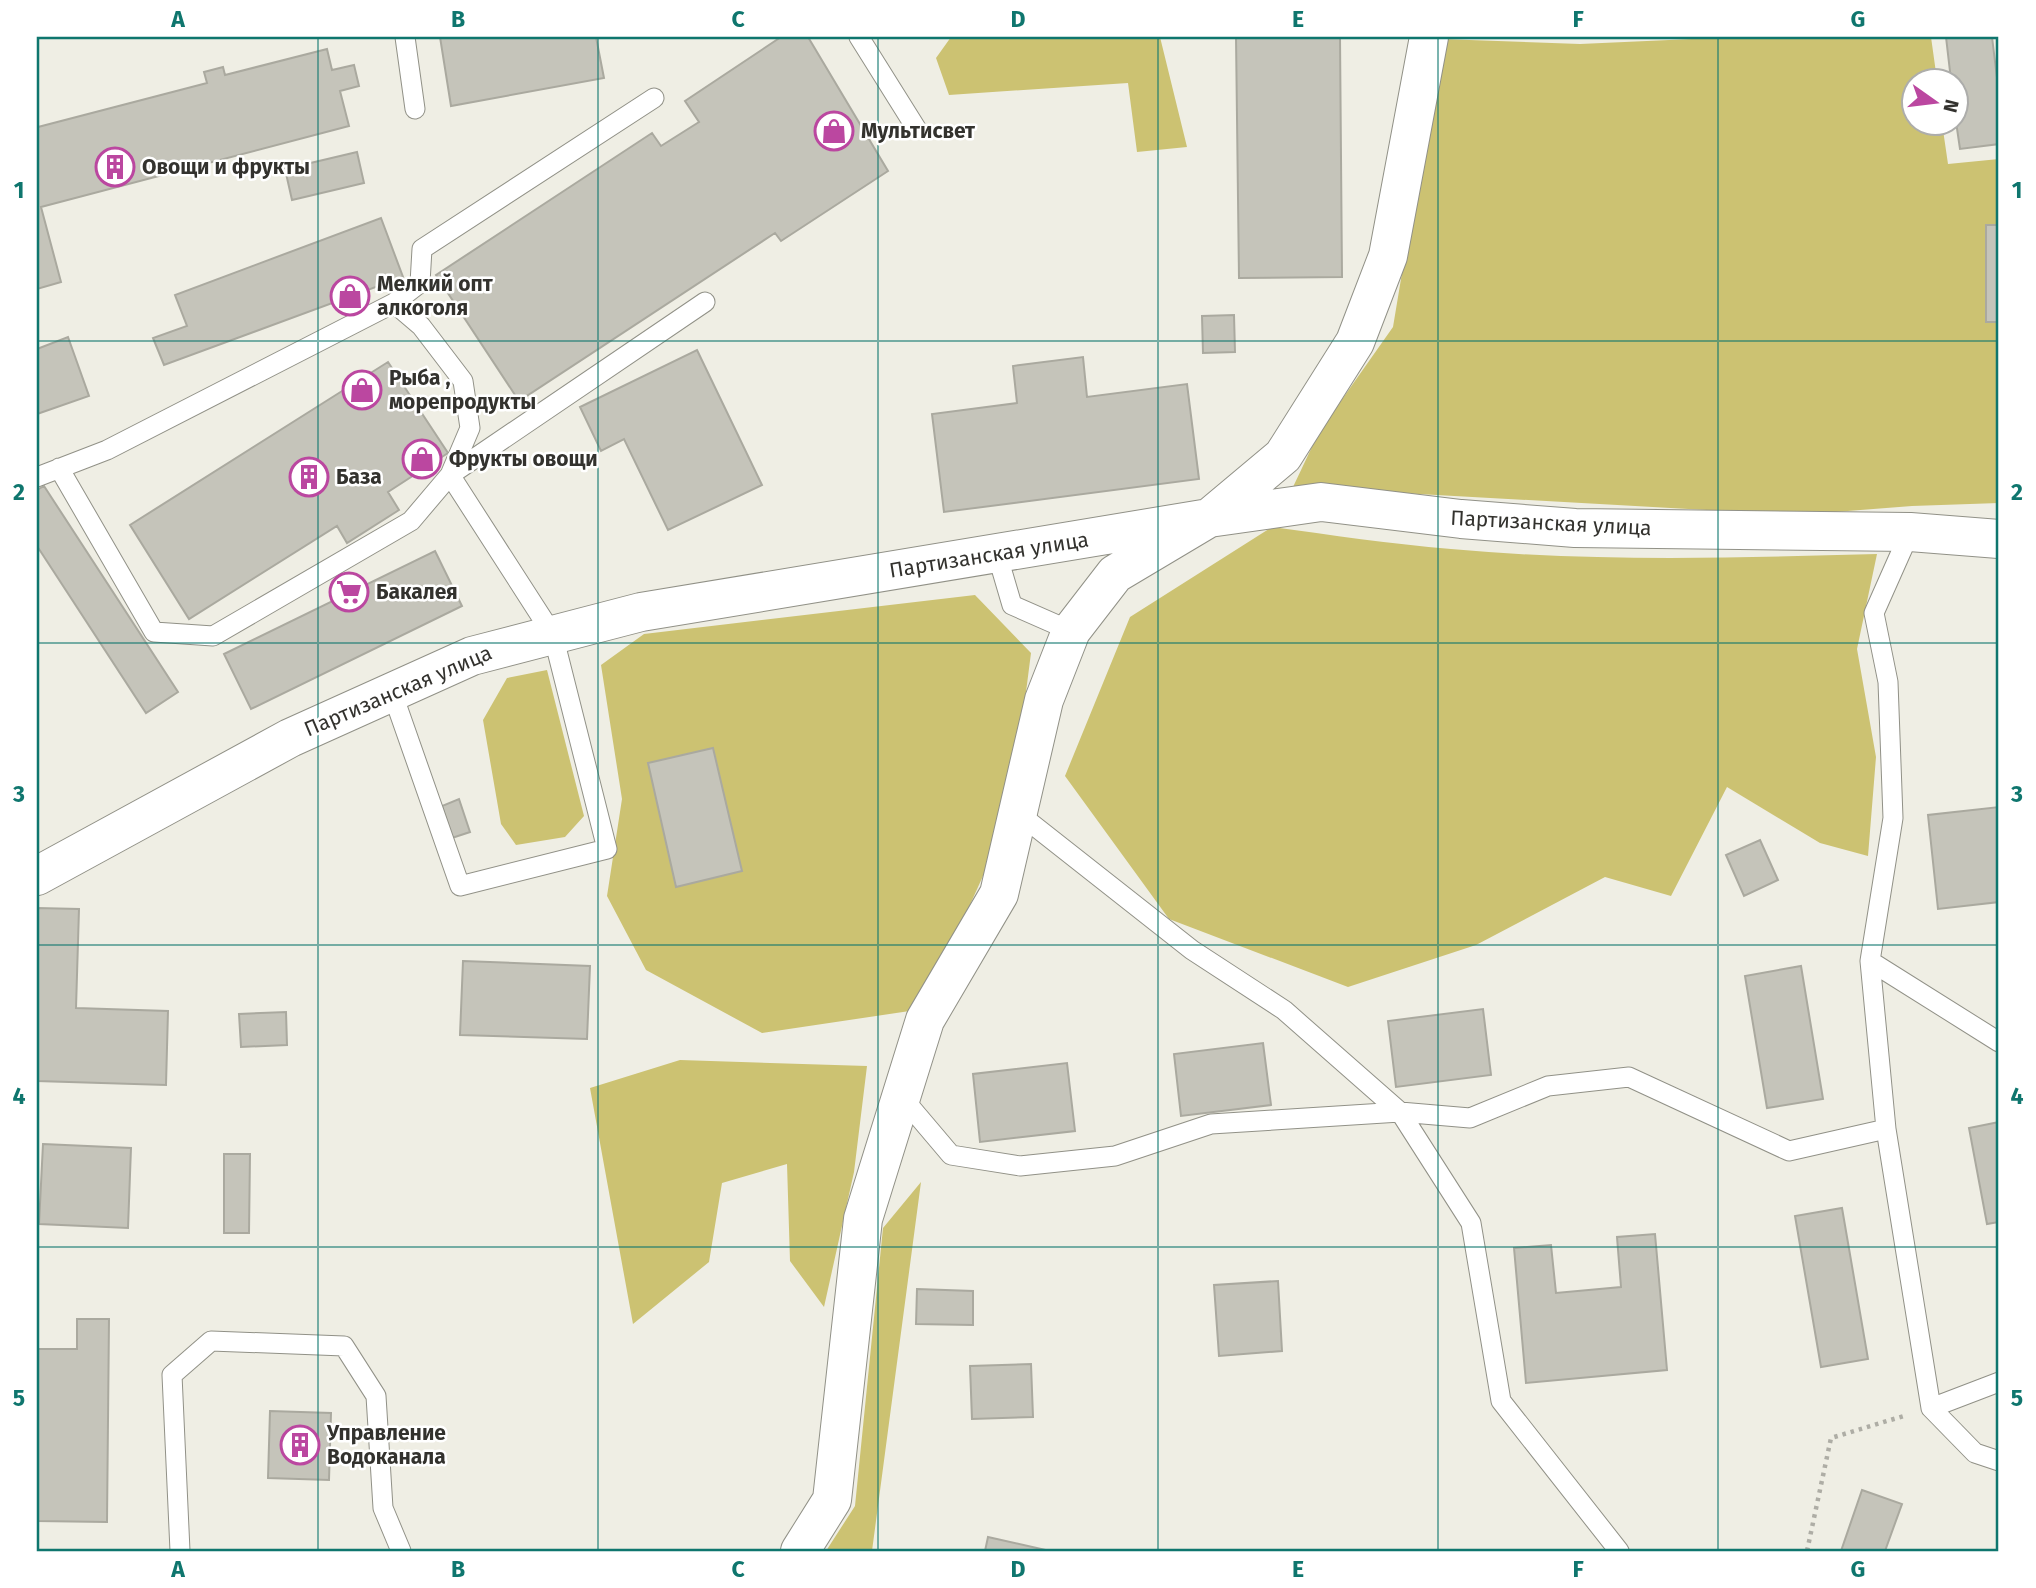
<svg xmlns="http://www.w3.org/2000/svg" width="2036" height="1588" viewBox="0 0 2036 1588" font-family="'Fira Sans',sans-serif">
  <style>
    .green { fill: #ccc272 }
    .building { fill: #c5c4ba; stroke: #aaa99f; stroke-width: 2 }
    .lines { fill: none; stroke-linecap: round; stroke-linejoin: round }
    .lane-casing { stroke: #919187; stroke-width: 21 }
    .street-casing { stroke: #919187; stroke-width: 40 }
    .path { stroke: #aeada5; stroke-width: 4.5; stroke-dasharray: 3.5 5; stroke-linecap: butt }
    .lane { stroke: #fff; stroke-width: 19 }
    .street { stroke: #fff; stroke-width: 38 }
    .grid { fill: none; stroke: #0f766e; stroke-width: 2; stroke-opacity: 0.55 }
    .labels { text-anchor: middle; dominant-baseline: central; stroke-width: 5; stroke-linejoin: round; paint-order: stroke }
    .poi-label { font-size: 21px; font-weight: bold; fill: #33322e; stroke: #fff; text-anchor: start }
    .street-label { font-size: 21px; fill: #33322e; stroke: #fff }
    .neatline { fill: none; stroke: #0f766e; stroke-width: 2.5 }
    .grid-label { font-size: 23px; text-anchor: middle; font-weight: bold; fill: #0f766e }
  </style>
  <rect width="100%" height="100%" fill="#efeee4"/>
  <!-- green -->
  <path class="green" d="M 951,37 L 1160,37 L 1187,147 L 1137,152 L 1128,83 L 949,95 L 936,58 Z
    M 1736,37 L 1931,37 L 1937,80 L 1913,80 L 1913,122 L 1942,123 L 1948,164 L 1999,159 L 1999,503 L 1912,506 L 1796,515 L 1293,487 L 1319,432 L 1393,327 L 1441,39 L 1580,44 Z
    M 1272,527 C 1331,535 1391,544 1451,549 C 1593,562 1735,558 1877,554 L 1857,649 L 1876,757 L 1868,856 L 1820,843 L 1727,787 L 1671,896 L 1605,877 L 1476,945 L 1348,987 L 1169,919 L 1065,776 L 1130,617 Z
    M 975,595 L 1031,653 L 1022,723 L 1001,836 L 923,1009 L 762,1033 L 646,970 L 607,896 L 622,799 L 601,665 L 644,634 Z
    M 547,670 L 584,816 L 565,837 L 516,845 L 501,824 L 483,720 L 507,678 Z
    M 680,1060 L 867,1066 L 854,1172 L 824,1307 L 790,1261 L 787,1164 L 722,1183 L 709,1262 L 633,1324 L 590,1088 Z
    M 921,1182 L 872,1551 L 826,1551 L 855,1506 L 883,1228 Z"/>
  <!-- building -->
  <path class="building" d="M 440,37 L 596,37 L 604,78 L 451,106 Z
    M 781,37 L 808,37 L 888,171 L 781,241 L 775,233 L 519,401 L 436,275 L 652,133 L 661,146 L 699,122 L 685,101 Z
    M 1236,37 L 1340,37 L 1342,277 L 1239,278 Z
    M 1946,37 L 1992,37 L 1999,94 L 1999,144 L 1960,149 L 1955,115 L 1955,80 L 1951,80 Z
    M 327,49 L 332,70 L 354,65 L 359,86 L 340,91 L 349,126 L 41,207 L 61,282 L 37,289 L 37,124 L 38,127 L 207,83 L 204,72 L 223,67 L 225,75 Z
    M 357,152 L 364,183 L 292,200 L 285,169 Z
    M 381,218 L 403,277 L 164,365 L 153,338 L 187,326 L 175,295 Z
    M 1986,225 L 1999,225 L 1999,322 L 1986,322 Z
    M 1234,315 L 1235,352 L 1203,353 L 1202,316 Z
    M 68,337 L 89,396 L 37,414 L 37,349 Z
    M 697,350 L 762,485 L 668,530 L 624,439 L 601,451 L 580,407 Z
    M 1083,357 L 1087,397 L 1187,384 L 1199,479 L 944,512 L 932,414 L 1017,403 L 1013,366 Z
    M 388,362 L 448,453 L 388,492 L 399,510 L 347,543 L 337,526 L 189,619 L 130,525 Z
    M 44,486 L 178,692 L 146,713 L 37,546 L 37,490 Z
    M 435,551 L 462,606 L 251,709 L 224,654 Z
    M 713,748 L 742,871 L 676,887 L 648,763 Z
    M 459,799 L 470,832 L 452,838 L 442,806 Z
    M 1999,807 L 1999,902 L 1938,909 L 1928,815 Z
    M 1760,840 L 1778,880 L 1744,896 L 1726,855 Z
    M 37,908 L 79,909 L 76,1008 L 168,1011 L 166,1085 L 37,1081 Z
    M 463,961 L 590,966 L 587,1039 L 460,1035 Z
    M 1801,966 L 1823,1099 L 1767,1108 L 1745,976 Z
    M 1483,1009 L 1491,1075 L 1396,1087 L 1388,1021 Z
    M 286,1012 L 287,1045 L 241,1047 L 239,1014 Z
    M 1263,1043 L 1271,1105 L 1181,1116 L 1174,1054 Z
    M 1067,1063 L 1075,1131 L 980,1142 L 973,1074 Z
    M 1999,1122 L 1999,1222 L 1987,1224 L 1969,1128 Z
    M 43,1144 L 131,1148 L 128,1228 L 39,1224 Z
    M 224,1154 L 250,1154 L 249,1233 L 224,1233 Z
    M 1842,1208 L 1868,1359 L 1821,1367 L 1795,1216 Z
    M 1655,1234 L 1667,1370 L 1526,1383 L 1514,1248 L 1551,1245 L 1556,1293 L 1621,1287 L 1617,1237 Z
    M 1278,1281 L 1282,1351 L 1219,1356 L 1214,1285 Z
    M 917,1289 L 973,1291 L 973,1325 L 916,1324 Z
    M 77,1319 L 109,1319 L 107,1522 L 37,1521 L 37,1349 L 77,1349 Z
    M 1031,1364 L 1033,1417 L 972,1419 L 970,1366 Z
    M 270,1411 L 331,1413 L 329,1480 L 268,1478 Z
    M 1862,1490 L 1902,1504 L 1885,1551 L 1841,1551 Z
    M 988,1537 L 1050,1551 L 985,1551 Z"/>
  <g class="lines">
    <defs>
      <path id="lane" d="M 405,37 L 415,109
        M 859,37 L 916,128
        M 394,303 L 420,283 L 422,249 L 654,98
        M 59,468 L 154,632 L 213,636 L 411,521 L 450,475 L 705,302
        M 37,477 L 107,450 L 394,303 L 421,326 L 463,381 L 470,428 L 450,475 L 553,635 L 607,849 L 460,886 L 392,692
        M 997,554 L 1012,605 L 1071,631
        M 1018,813 L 1192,950 L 1284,1010 L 1400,1112 L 1471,1223 L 1501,1401 L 1619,1551
        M 1870,961 L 1999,1042
        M 901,1096 L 951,1155 L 1020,1166 L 1115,1156 L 1211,1124 L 1400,1112 L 1470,1118 L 1548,1086 L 1629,1077 L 1789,1151 L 1886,1129 L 1870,961 L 1893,818 L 1888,682 L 1874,613 L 1910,532
        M 1886,1129 L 1931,1408
        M 1999,1382 L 1931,1408 L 1975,1453 L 1999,1461
        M 180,1551 L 172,1375 L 211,1341 L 344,1346 L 376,1396 L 383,1508 L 401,1551"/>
      <path id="street" d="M 37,876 L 290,738 L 472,656 L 641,612 L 1209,518 L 1321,502 L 1461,519 L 1575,528 L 1910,532 L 1999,539
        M 800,1551 L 832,1500 L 863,1219 L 925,1020 L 999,894 L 1044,700 L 1071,631 L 1115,574 L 1209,518 L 1283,456 L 1355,342 L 1388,256 L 1429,37"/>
    </defs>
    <!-- lane casing -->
    <use href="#lane" class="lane-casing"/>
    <!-- street casing -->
    <use href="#street" class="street-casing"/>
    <!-- path -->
    <path class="path" d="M 1807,1551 L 1831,1438 L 1907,1415"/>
    <!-- lane -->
    <use href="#lane" class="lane"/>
    <!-- street -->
    <use href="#street" class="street"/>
  </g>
  <!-- grid -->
  <path class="grid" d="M 318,37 L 318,1551M 598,37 L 598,1551M 878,37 L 878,1551M 1158,37 L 1158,1551M 1438,37 L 1438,1551M 1718,37 L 1718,1551M 37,341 L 1999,341M 37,643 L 1999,643M 37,945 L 1999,945M 37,1247 L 1999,1247"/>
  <!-- icons -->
  <defs>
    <symbol id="shop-ring" viewBox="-11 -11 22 22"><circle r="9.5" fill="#fff" stroke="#bb47a0" stroke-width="1.5"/><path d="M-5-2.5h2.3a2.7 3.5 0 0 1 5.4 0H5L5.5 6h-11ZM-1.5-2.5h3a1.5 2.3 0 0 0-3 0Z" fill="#bb47a0"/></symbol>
    <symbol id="building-ring" viewBox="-11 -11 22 22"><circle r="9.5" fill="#fff" stroke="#bb47a0" stroke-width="1.5"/><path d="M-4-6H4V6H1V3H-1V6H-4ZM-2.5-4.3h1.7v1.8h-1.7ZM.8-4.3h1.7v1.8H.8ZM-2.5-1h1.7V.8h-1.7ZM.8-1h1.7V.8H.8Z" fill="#bb47a0"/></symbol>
    <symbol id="supermarket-ring" viewBox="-11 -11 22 22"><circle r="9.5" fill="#fff" stroke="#bb47a0" stroke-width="1.5"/><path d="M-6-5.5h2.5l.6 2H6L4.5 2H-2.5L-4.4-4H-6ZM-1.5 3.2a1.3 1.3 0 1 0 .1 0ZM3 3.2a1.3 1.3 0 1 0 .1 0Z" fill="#bb47a0"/></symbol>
  </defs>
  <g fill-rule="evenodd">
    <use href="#shop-ring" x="812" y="109" width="44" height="44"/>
    <use href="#building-ring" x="93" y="145" width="44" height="44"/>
    <use href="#shop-ring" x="328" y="274" width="44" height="44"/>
    <use href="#shop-ring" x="340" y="368" width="44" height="44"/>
    <use href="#shop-ring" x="400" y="437" width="44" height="44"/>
    <use href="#building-ring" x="287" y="455" width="44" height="44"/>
    <use href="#supermarket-ring" x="327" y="570" width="44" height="44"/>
    <use href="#building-ring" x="278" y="1423" width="44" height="44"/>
  </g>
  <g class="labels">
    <!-- poi labels -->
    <g class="poi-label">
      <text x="861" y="131">Мультисвет</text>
      <text x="142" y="167">Овощи и фрукты</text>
      <text x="377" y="284">Мелкий опт<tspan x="377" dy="24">алкоголя</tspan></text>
      <text x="389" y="378">Рыба ,<tspan x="389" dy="24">морепродукты</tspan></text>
      <text x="449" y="459">Фрукты овощи</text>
      <text x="336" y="477">База</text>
      <text x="376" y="592">Бакалея</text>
      <text x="327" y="1433">Управление<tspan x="327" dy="24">Водоканала</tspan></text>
    </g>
    <!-- street labels -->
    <g class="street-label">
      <text transform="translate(1551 523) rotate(3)">Партизанская улица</text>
      <text transform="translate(989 555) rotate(-9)">Партизанская улица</text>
      <text transform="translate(398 691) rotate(-23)">Партизанская улица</text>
    </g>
  </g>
  <!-- border -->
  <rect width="2036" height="1588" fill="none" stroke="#ffffff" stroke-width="77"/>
  <!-- north arrow -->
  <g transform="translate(1935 102) rotate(104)"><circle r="33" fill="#ffffff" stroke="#adadab" stroke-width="2"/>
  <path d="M0-5L12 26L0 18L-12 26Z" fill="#bb47a0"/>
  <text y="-10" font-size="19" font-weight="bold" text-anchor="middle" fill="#33322e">N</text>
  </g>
  <rect x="38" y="38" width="1959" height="1512" class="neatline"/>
  <g class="grid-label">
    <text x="178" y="27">A</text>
    <text x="458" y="27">B</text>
    <text x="738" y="27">C</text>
    <text x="1018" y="27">D</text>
    <text x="1298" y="27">E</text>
    <text x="1578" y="27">F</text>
    <text x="1858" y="27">G</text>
    <text x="19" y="198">1</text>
    <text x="2017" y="198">1</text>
    <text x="19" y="500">2</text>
    <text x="2017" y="500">2</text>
    <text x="19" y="802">3</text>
    <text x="2017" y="802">3</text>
    <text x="19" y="1104">4</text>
    <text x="2017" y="1104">4</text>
    <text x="19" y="1406">5</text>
    <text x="2017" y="1406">5</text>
    <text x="178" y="1577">A</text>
    <text x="458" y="1577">B</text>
    <text x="738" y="1577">C</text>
    <text x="1018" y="1577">D</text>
    <text x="1298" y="1577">E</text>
    <text x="1578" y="1577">F</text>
    <text x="1858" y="1577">G</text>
  </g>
</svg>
